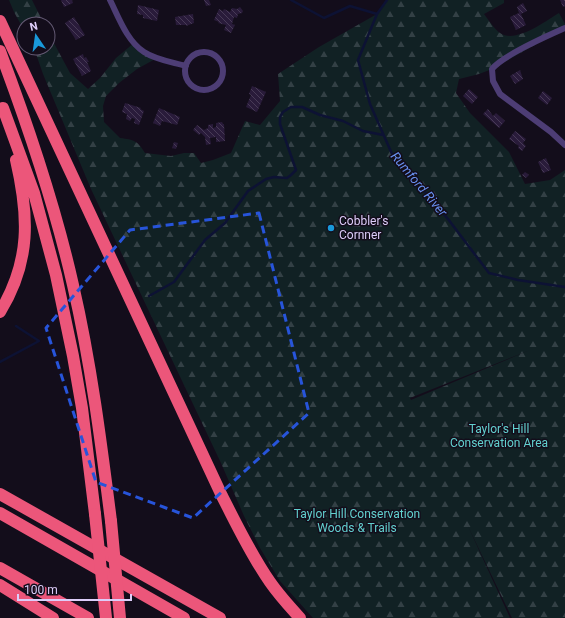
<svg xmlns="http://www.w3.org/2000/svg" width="565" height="618" viewBox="0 0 565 618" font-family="Roboto,sans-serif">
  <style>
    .forest { fill: url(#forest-firs); fill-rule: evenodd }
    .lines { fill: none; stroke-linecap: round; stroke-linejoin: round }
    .stream { stroke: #0d1234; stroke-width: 2.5 }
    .building { fill: url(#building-back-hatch) }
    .minor { stroke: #4d3d75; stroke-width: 6 }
    .motorway { stroke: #ec567a; stroke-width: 12 }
    .motorway-bridge { stroke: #ec567a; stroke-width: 12 }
    .marked { fill: none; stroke: #2754da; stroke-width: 3; stroke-dasharray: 8 5; stroke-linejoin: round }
    .poi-dot { fill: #1999da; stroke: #130d1b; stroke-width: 1.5 }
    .labels { text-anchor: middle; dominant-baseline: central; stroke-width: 3; stroke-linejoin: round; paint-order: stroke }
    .poi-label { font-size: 12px; fill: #ddcdf9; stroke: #130d1b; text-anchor: start }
    .park-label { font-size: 12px; fill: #62d0cf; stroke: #130d1b }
    .water-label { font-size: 13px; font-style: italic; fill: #678fee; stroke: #130d1b }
  </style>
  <defs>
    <pattern id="forest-firs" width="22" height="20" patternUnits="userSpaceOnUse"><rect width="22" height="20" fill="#112124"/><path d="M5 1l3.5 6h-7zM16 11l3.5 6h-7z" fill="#334045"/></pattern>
    <pattern id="building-back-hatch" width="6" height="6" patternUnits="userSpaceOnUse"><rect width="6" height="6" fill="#291b3a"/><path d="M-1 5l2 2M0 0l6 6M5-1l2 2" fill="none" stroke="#483b57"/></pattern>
  </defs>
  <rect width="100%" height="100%" fill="#130d1b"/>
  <!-- forest -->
  <path class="forest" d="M 9,0 L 32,0 L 44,24 L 24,24 L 24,30 L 14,12 Z
    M 387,0 L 504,0 L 504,3 L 484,14 C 488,19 495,30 500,33 C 515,44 546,21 559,13 L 565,24 L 565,28 L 492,69 L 479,74 L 459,79 L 456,93 L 470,113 L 509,152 L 525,184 L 550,180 L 565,170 L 565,618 L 512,618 L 467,524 L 510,618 L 313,618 L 280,581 L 260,548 L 244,516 L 221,463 L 91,189 L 43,74 L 34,48 L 48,48 L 48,32 L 70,73 L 88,89 L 100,78 L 116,58 L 134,43 L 157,58 L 137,69 L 119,83 L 106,96 L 103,106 L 104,122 L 120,138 C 134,140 137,140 145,153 L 171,156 L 184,153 L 194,153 L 201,163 L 213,160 L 231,153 L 245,121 L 260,125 L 280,101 L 278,74 L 319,47 L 377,14 ZM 530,350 L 411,400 L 410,398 Z"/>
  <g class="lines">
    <!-- stream -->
    <path class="stream" d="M 291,0 L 324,18 L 350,6 L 377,14
      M 387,0 L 377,14 L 358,60 L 370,104 L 392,154 L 448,219 L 489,273 L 518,280 L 565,287
      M 149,296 L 174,282 L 205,240 L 225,223 L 248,191 L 266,179 L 274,177 L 287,178 L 291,175 L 296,170 L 280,124 L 280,117 L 283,112 L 291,107 L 302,107 L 320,115 L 343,121 L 363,131 L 383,135
      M 0,362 L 39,341 L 16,326"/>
  </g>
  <!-- building -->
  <path class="building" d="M 61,0 L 72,0 L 73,3 L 64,7 Z
    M 204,0 L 209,0 L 211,5 L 206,6 Z
    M 560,0 L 565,0 L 565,6 L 563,7 Z
    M 523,3 L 527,11 L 521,14 L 526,25 L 516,30 L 510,17 L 519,13 L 517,7 Z
    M 138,5 L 159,10 L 157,21 L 143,18 L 143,15 L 137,14 Z
    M 240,7 L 243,11 L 242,13 L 238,14 L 237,18 L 234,17 L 232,24 L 235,25 L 231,33 L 224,30 L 226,25 L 218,23 L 219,22 L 214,20 L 219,9 L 223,11 L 224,9 L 230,12 L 232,8 L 237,9 Z
    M 193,14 L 194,23 L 186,26 L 186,25 L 176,25 L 175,17 Z
    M 74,17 L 85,35 L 76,40 L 65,23 Z
    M 83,54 L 84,58 L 86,57 L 89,62 L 87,62 L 91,71 L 82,76 L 73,59 Z
    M 520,70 L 523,79 L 515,84 L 510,76 Z
    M 252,86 L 266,92 L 257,112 L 246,107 L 251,95 L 249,94 Z
    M 469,89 L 478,97 L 472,104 L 463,96 Z
    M 543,91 L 552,98 L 547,105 L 538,98 Z
    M 125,103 L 141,108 L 140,109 L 144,111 L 139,125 L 134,123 L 135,119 L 132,118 L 130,121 L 126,119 L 127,114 L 122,112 Z
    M 159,108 L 180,117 L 177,125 L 162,121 L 160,126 L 153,123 Z
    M 488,109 L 493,116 L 496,113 L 505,121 L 499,128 L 483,114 Z
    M 222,122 L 223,124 L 224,124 L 225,141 L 216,142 L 216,137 L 210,138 L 211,144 L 206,145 L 205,137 L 201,133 L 199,135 L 193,130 L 197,125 L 204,130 L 208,128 L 208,125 L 213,124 L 213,128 L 216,127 L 216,123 Z
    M 515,131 L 526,139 L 523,143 L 526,146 L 522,151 L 518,148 L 519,146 L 509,139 Z
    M 174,142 L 178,143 L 176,149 L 172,148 Z
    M 546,158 L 551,170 L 543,173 L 538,162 Z
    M 525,172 L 529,175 L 526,178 L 522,175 Z"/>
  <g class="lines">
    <!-- minor -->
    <path class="minor" d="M 110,0 C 119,18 127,41 144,52 C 156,60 172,62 186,66
      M 565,28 C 547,36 503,55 492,69 L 493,81 L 500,94 L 551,132 L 565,145
      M185 71a19 19 0 1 1 38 0a19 19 0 1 1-38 0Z"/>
    <!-- motorway -->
    <path class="motorway" d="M 0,21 L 222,496 C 237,525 251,555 270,582 C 279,595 289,606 300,618
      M 0,51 C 29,128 55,205 73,285 C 91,363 101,442 111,521
      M 3,108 L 34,193 L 56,275 L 73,356 L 82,408 L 95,514
      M 0,312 C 31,261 29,216 16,160
      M 0,494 L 220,618
      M 0,513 L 184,618
      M 0,568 L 88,618
      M 0,585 L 53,618"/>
    <!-- motorway-bridge -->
    <path class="motorway-bridge" d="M 95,514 L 106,618
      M 111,521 L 120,618"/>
  </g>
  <!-- marked area -->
  <path class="marked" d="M 259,213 L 309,413 L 193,518 L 96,482 L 46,328 L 130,230 Z"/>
  <!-- markers -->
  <circle class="poi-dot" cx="331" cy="228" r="4"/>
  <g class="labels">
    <!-- poi labels -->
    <g class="poi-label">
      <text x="339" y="221">Cobbler's<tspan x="339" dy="14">Cornner</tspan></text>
    </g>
    <!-- park labels -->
    <g class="park-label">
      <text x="499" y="429">Taylor's Hill<tspan x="499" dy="14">Conservation Area</tspan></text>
      <text x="357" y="514">Taylor Hill Conservation<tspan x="357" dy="14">Woods &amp; Trails</tspan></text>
    </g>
    <!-- water labels -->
    <g class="water-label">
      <text transform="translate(419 184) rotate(50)">Rumford River</text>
    </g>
  </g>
  <!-- north arrow -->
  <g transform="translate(36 36) rotate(347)"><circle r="19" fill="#130d1b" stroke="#645a74"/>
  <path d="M0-3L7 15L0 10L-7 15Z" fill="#1999da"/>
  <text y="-6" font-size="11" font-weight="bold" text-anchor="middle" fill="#ddcdf9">N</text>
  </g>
  <!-- scale -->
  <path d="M18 594v6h113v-6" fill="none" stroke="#ddcdf9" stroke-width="2"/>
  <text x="24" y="594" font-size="12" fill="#ddcdf9" stroke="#130d1b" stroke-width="3" paint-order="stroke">100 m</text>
</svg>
